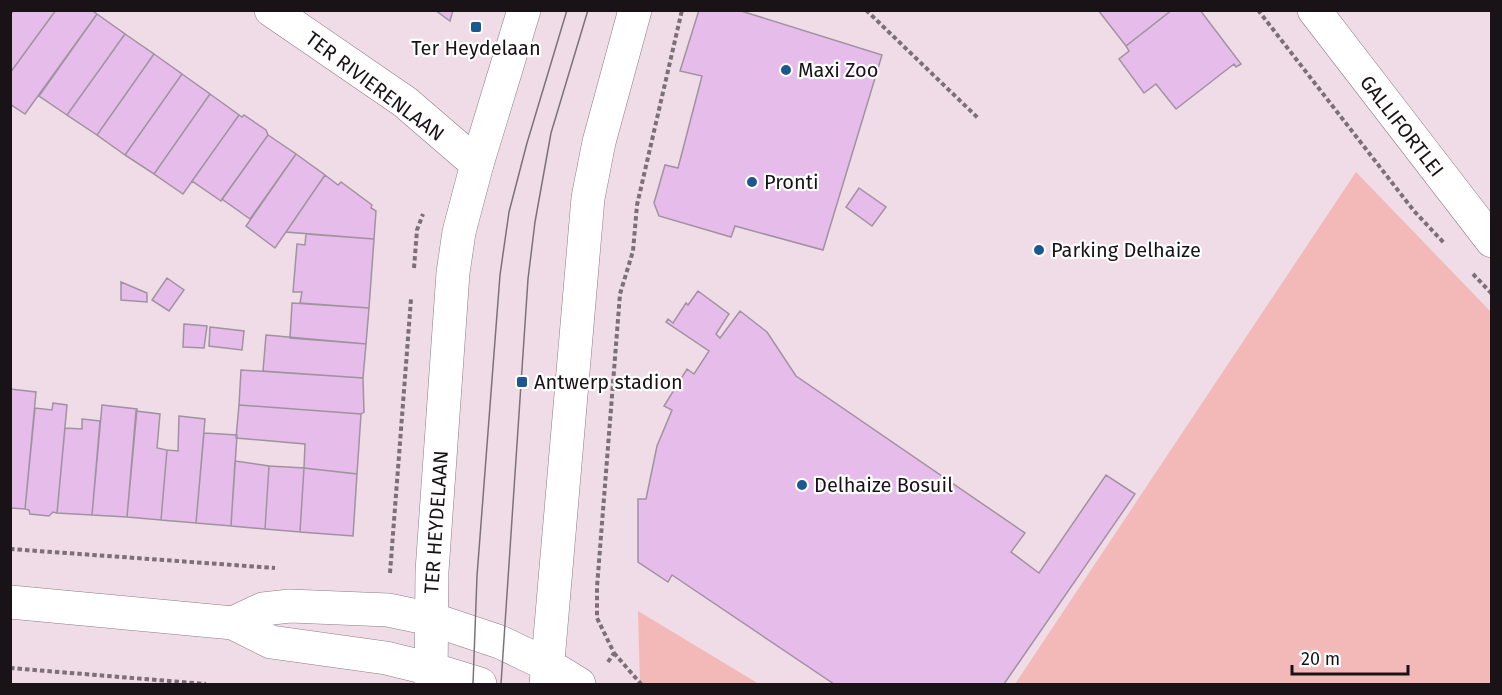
<svg xmlns="http://www.w3.org/2000/svg" width="1502" height="695" viewBox="0 0 1502 695" font-family="'Fira Sans',sans-serif">
  <style>
    .green { fill: #f3b8b8 }
    .building { fill: #e6bdea; stroke: #a092a1; stroke-width: 1.5 }
    .lines { fill: none; stroke-linecap: round; stroke-linejoin: round }
    .minor-casing { stroke: #8d7b86; stroke-width: 34 }
    .tertiary-casing { stroke: #8d7b86; stroke-width: 34 }
    .path { stroke: #7c6f76; stroke-width: 4; stroke-dasharray: 4.5 3; stroke-linecap: butt }
    .minor { stroke: #fff; stroke-width: 33 }
    .tertiary { stroke: #fff; stroke-width: 33 }
    .tram { stroke: #7d7178; stroke-width: 1.5 }
    .poi-dot { fill: #1b588f; stroke: #fff; stroke-width: 2 }
    .labels { text-anchor: middle; dominant-baseline: central; stroke-width: 4.5; stroke-linejoin: round; paint-order: stroke }
    .poi-label { font-size: 20px; fill: #191317; stroke: #fff; text-anchor: start }
    .street-label { font-size: 20px; fill: #191317; stroke: #fff }
  </style>
  <rect width="100%" height="100%" fill="#f0dce7"/>
  <!-- green -->
  <path class="green" d="M 1356,172 L 1491,312 L 1491,684 L 1015,684 Z
    M 638,611 L 759,684 L 640,684 Z"/>
  <!-- building -->
  <path class="building" d="M 14,10 L 56,10 L 10,73 L 10,15 Z
    M 56,10 L 91,10 L 97,14 L 25,114 L 10,104 L 10,73 Z
    M 435,10 L 453,10 L 450,21 Z
    M 699,10 L 738,10 L 882,55 L 823,250 L 735,226 L 731,237 L 659,216 L 654,203 L 665,165 L 678,168 L 702,76 L 680,71 Z
    M 1098,10 L 1172,10 L 1126,46 Z
    M 1172,10 L 1200,10 L 1241,64 L 1236,67 L 1234,64 L 1176,109 L 1156,84 L 1144,93 L 1119,59 L 1129,51 L 1126,46 Z
    M 97,14 L 125,34 L 67,115 L 39,96 Z
    M 125,34 L 154,54 L 97,135 L 67,115 Z
    M 154,54 L 182,74 L 125,155 L 97,135 Z
    M 182,74 L 210,94 L 154,174 L 125,155 Z
    M 210,94 L 239,115 L 183,194 L 154,174 Z
    M 239,115 L 242,117 L 244,115 L 266,130 L 268,135 L 221,201 L 192,181 Z
    M 268,135 L 296,154 L 250,219 L 222,199 Z
    M 296,154 L 325,175 L 275,248 L 246,226 Z
    M 325,175 L 338,185 L 341,182 L 372,205 L 371,208 L 376,211 L 374,239 L 286,232 Z
    M 859,188 L 886,207 L 872,226 L 846,207 Z
    M 306,234 L 374,239 L 369,308 L 300,303 L 302,292 L 293,292 L 297,244 L 305,245 Z
    M 167,278 L 184,290 L 169,311 L 152,300 Z
    M 121,282 L 147,293 L 147,302 L 121,300 Z
    M 698,291 L 729,314 L 716,334 L 720,338 L 740,311 L 767,332 L 796,376 L 1025,533 L 1011,552 L 1039,573 L 1106,475 L 1135,494 L 1004,684 L 834,684 L 672,575 L 668,582 L 638,562 L 638,499 L 646,499 L 657,446 L 672,410 L 664,406 L 687,369 L 694,374 L 709,351 L 666,322 L 668,319 L 673,323 L 686,303 L 688,305 Z
    M 292,303 L 369,308 L 366,344 L 290,338 Z
    M 184,324 L 207,326 L 204,348 L 183,347 Z
    M 210,327 L 244,331 L 242,350 L 209,346 Z
    M 266,335 L 366,344 L 363,378 L 263,371 Z
    M 241,370 L 363,378 L 364,412 L 361,414 L 239,405 Z
    M 10,389 L 36,392 L 25,509 L 11,508 L 11,512 Z
    M 53,403 L 67,405 L 57,513 L 53,512 L 49,516 L 30,514 L 29,510 L 25,509 L 35,408 L 52,410 Z
    M 102,405 L 137,409 L 127,517 L 92,515 Z
    M 239,405 L 361,414 L 357,474 L 304,468 L 305,444 L 236,438 Z
    M 136,411 L 160,414 L 157,448 L 167,450 L 161,520 L 127,517 Z
    M 179,416 L 205,419 L 196,523 L 161,520 L 167,450 L 178,451 Z
    M 82,419 L 100,421 L 92,515 L 57,513 L 65,428 L 82,429 Z
    M 204,433 L 237,435 L 231,526 L 196,523 Z
    M 235,461 L 269,466 L 265,529 L 231,526 Z
    M 269,466 L 304,468 L 300,532 L 265,529 Z
    M 304,468 L 357,474 L 353,536 L 300,532 Z"/>
  <g class="lines">
    <defs>
      <path id="minor" d="M 271,10 L 405,102 L 477,164
        M 1314,10 L 1492,241
        M 10,602 L 233,623 L 271,642 L 386,658 L 431,669 L 480,684
        M 233,623 L 263,609 L 290,606 L 388,610 L 431,619 L 500,642 L 548,665 L 579,684"/>
      <path id="tertiary" d="M 431,684 L 432,571 L 453,273 L 459,232 L 477,164 L 524,10
        M 546,684 L 588,198 L 599,142 L 635,10"/>
    </defs>
    <!-- minor casing -->
    <use href="#minor" class="minor-casing"/>
    <!-- tertiary casing -->
    <use href="#tertiary" class="tertiary-casing"/>
    <!-- path -->
    <path class="path" d="M 866,10 L 979,119
      M 1258,10 L 1414,211 L 1445,244
      M 414,268 L 417,230 L 423,214
      M 1473,274 L 1492,294
      M 10,549 L 275,568
      M 390,573 L 411,299
      M 614,653 L 641,684
      M 608,662 L 614,653 L 597,618 L 597,587 L 620,294 L 633,251 L 637,205 L 682,10
      M 10,668 L 206,684"/>
    <!-- minor -->
    <use href="#minor" class="minor"/>
    <!-- tertiary -->
    <use href="#tertiary" class="tertiary"/>
    <!-- tram -->
    <path class="tram" d="M 473,684 L 477,576 L 500,275 L 509,212 L 527,143 L 567,10
      M 501,684 L 528,279 L 535,222 L 551,133 L 588,10"/>
  </g>
  <!-- markers -->
  <g class="poi-dot">
    <rect x="470" y="21" width="12" height="12" rx="3"/>
    <circle cx="786" cy="70" r="6"/>
    <circle cx="752" cy="182" r="6"/>
    <circle cx="1039" cy="250" r="6"/>
    <rect x="516" y="376" width="12" height="12" rx="3"/>
    <circle cx="802" cy="485" r="6"/>
  </g>
  <g class="labels">
    <!-- poi labels -->
    <g class="poi-label">
      <text x="476" y="48" text-anchor="middle">Ter Heydelaan</text>
      <text x="798" y="70">Maxi Zoo</text>
      <text x="764" y="182">Pronti</text>
      <text x="1051" y="250">Parking Delhaize</text>
      <text x="534" y="382">Antwerp stadion</text>
      <text x="814" y="485">Delhaize Bosuil</text>
    </g>
    <!-- street labels -->
    <g class="street-label">
      <text transform="translate(375 86) rotate(37)">TER RIVIERENLAAN</text>
      <text transform="translate(1402 126) rotate(52)">GALLIFORTLEI</text>
      <text transform="translate(436 522) rotate(-86)">TER HEYDELAAN</text>
    </g>
  </g>
  <!-- border -->
  <rect width="1502" height="695" fill="none" stroke="#191317" stroke-width="24"/>
  <!-- scale -->
  <path d="M1292 665v9h116v-9" fill="none" stroke="#191317" stroke-width="3"/>
  <text x="1301" y="665" font-size="18" fill="#191317" stroke="#ffffff" stroke-width="4.5" paint-order="stroke">20 m</text>
</svg>
